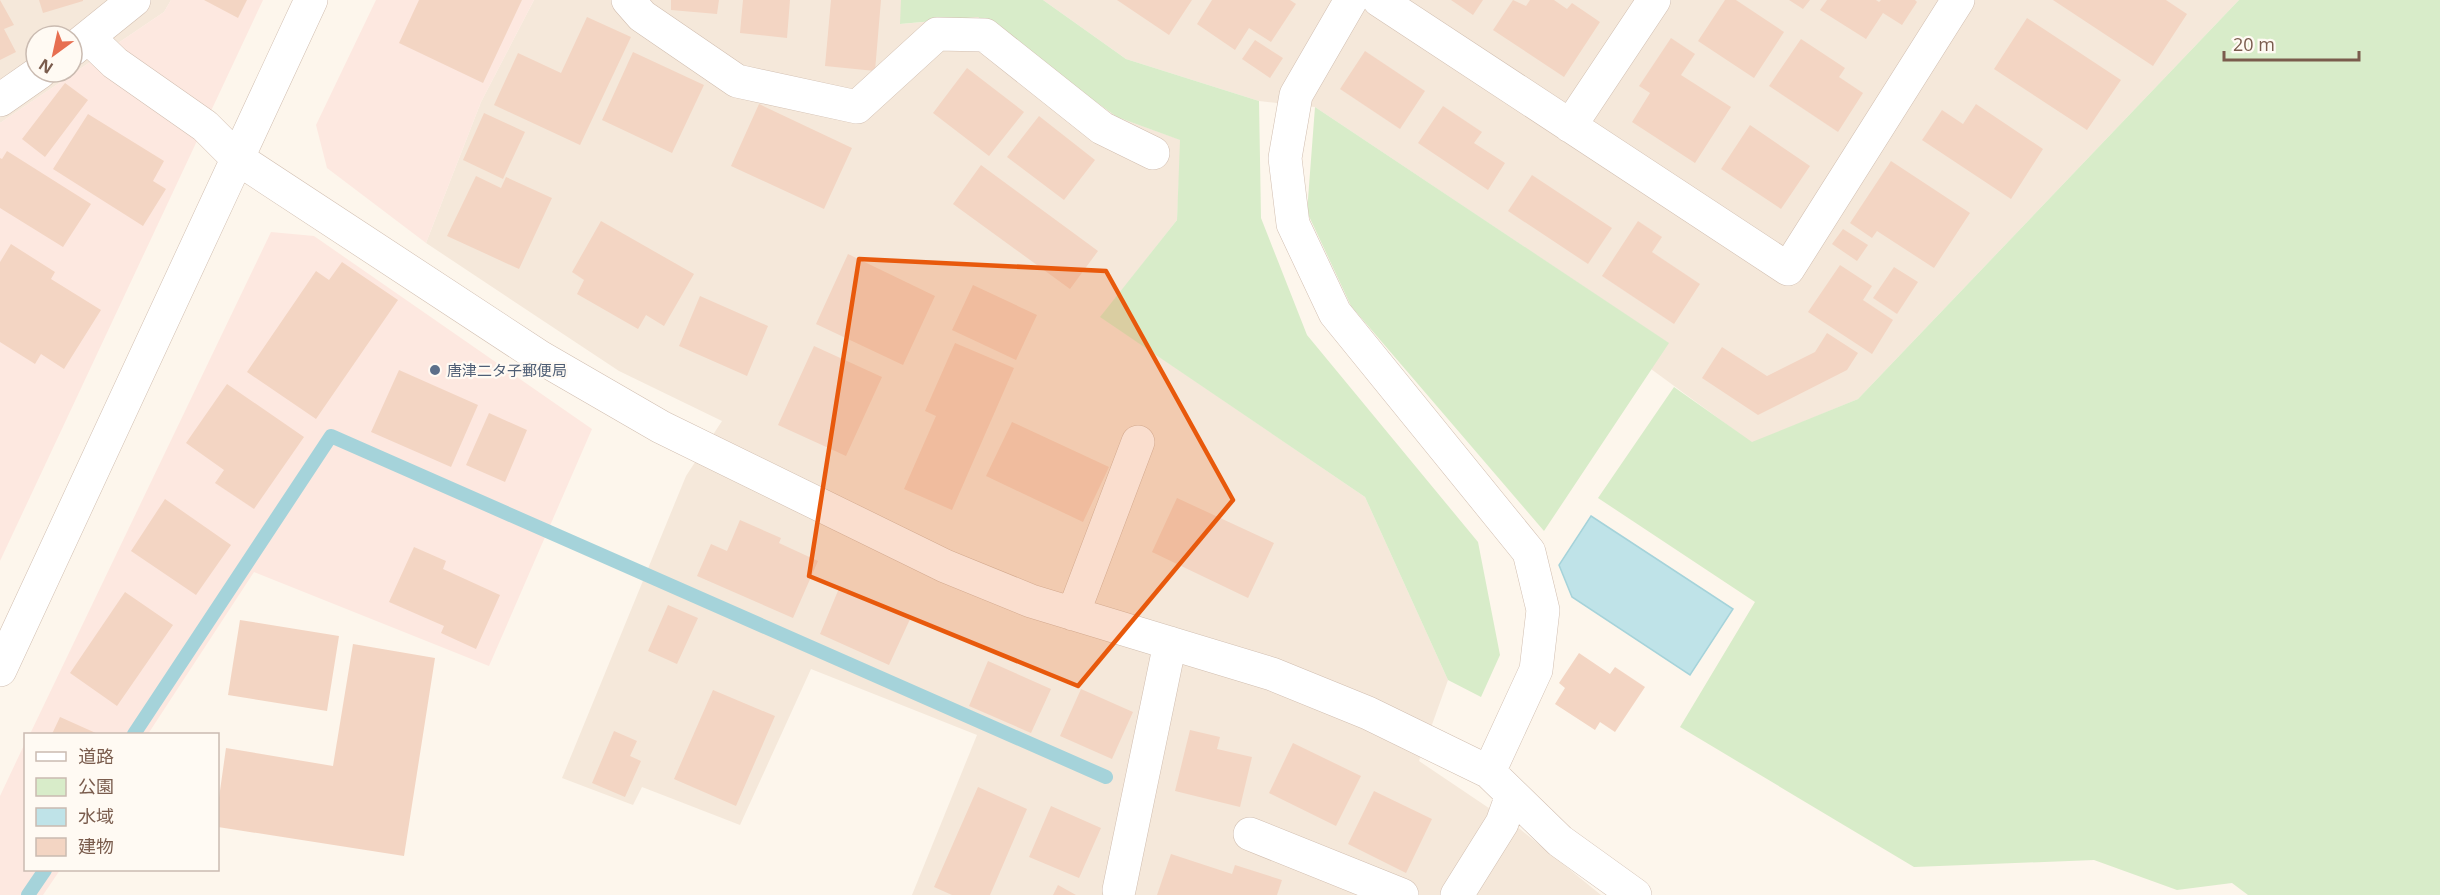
<svg xmlns="http://www.w3.org/2000/svg" width="2440" height="895" viewBox="0 0 2440 895" font-family="'Open Sans','Noto Sans JP',sans-serif">
  <style>
    .residential { fill: #f5e8da; fill-rule: evenodd }
    .commercial { fill: #fde8e0 }
    .green { fill: #d8ecc9 }
    .water { fill: #bfe3e8; stroke: #a5d3da; stroke-width: 1.5 }
    .lines { fill: none; stroke-linecap: round; stroke-linejoin: round }
    .stream { stroke: #a5d3da; stroke-width: 14 }
    .building { fill: #f3d5c3 }
    .minor-casing { stroke: #d1beb0; stroke-width: 34 }
    .minor { stroke: #fff; stroke-width: 33 }
    .marked { fill: #e8590c; fill-opacity: 0.2; stroke: #e8590c; stroke-width: 4.5; stroke-linejoin: round }
    .service-dot { fill: #5c6f8a; stroke: #fffaf3; stroke-width: 2 }
    .labels { text-anchor: middle; dominant-baseline: central; stroke-width: 4.5; stroke-linejoin: round; paint-order: stroke }
    .service-label { font-size: 15px; fill: #4e5e75; stroke: #fffaf3; text-anchor: start }
  </style>
  <rect width="100%" height="100%" fill="#fdf6ec"/>
  <!-- residential -->
  <path class="residential" d="M 0,0 L 171,0 L 164,12 L 0,123 ZM 36,36 L 72,36 L 72,72 L 36,72 Z
    M 534,0 L 901,0 L 901,24 L 978,17 L 1117,117 L 1181,140 L 1177,220 L 1101,317 L 1365,497 L 1448,680 L 1419,761 L 1520,829 L 1601,895 L 912,895 L 977,735 L 811,669 L 740,825 L 642,787 L 633,805 L 562,778 L 686,476 L 722,421 L 619,371 L 426,243 L 481,102 Z
    M 1043,0 L 2239,0 L 1858,399 L 1752,443 L 1651,369 L 1668,343 L 1315,107 L 1259,101 L 1126,59 Z"/>
  <!-- commercial -->
  <path class="commercial" d="M 171,0 L 263,0 L 0,561 L 0,123 L 164,12 Z
    M 376,0 L 534,0 L 481,102 L 426,243 L 327,168 L 316,125 Z
    M 271,232 L 314,236 L 592,429 L 489,666 L 254,572 L 148,734 L 30,734 Z
    M 25,743 L 26,870 L 60,870 L 43,895 L 0,895 L 0,796 Z"/>
  <!-- green -->
  <path class="green" d="M 901,0 L 1043,0 L 1126,59 L 1259,101 L 1261,218 L 1307,335 L 1478,542 L 1500,655 L 1481,697 L 1448,680 L 1365,497 L 1100,317 L 1177,220 L 1180,140 L 1117,117 L 978,17 L 900,24 Z
    M 2239,0 L 2440,0 L 2440,895 L 2248,895 L 2232,883 L 2177,890 L 2094,860 L 1914,867 L 1680,727 L 1755,602 L 1598,498 L 1674,387 L 1752,442 L 1858,399 Z
    M 1315,107 L 1669,343 L 1544,531 L 1351,306 L 1307,212 Z"/>
  <!-- water -->
  <path class="water" d="M 1591,516 L 1733,609 L 1690,675 L 1572,597 L 1559,565 Z"/>
  <g class="lines">
    <!-- stream -->
    <path class="stream" d="M 134,734 L 331,436 L 1106,777
      M 28,895 L 45,870"/>
  </g>
  <!-- building -->
  <path class="building" d="M 0,0 L 14,25 L 4,29 L 16,52 L 0,60 Z
    M 39,0 L 83,0 L 83,1 L 43,13 Z
    M 204,0 L 247,0 L 238,18 Z
    M 419,0 L 522,0 L 483,83 L 399,43 Z
    M 671,0 L 719,0 L 717,14 L 671,10 Z
    M 743,0 L 790,0 L 787,38 L 740,33 Z
    M 831,0 L 881,0 L 875,71 L 825,66 Z
    M 1117,0 L 1192,0 L 1169,35 Z
    M 1212,0 L 1290,0 L 1296,4 L 1271,42 L 1249,28 L 1235,50 L 1197,24 Z
    M 1451,0 L 1483,0 L 1473,15 Z
    M 1513,0 L 1526,6 L 1530,0 L 1554,0 L 1567,9 L 1572,3 L 1600,22 L 1564,77 L 1493,30 Z
    M 1725,0 L 1736,0 L 1784,32 L 1754,78 L 1698,41 Z
    M 1789,0 L 1810,0 L 1803,9 Z
    M 1827,0 L 1876,0 L 1879,2 L 1881,0 L 1915,0 L 1917,2 L 1902,25 L 1883,13 L 1866,39 L 1820,10 Z
    M 2053,0 L 2166,0 L 2187,14 L 2153,66 Z
    M 587,17 L 631,37 L 580,145 L 494,105 L 518,53 L 561,73 Z
    M 2027,18 L 2121,80 L 2087,130 L 1994,69 Z
    M 1671,38 L 1695,54 L 1681,75 L 1731,107 L 1695,163 L 1632,122 L 1650,93 L 1639,86 Z
    M 1801,39 L 1845,68 L 1839,77 L 1863,93 L 1838,132 L 1769,86 Z
    M 1255,40 L 1283,58 L 1270,78 L 1242,59 Z
    M 1365,51 L 1425,91 L 1400,129 L 1340,89 Z
    M 633,52 L 704,85 L 672,153 L 602,120 Z
    M 967,68 L 1024,112 L 989,156 L 933,113 Z
    M 65,83 L 88,100 L 45,157 L 22,139 Z
    M 759,104 L 852,148 L 824,209 L 731,166 Z
    M 1976,104 L 2043,149 L 2011,199 L 1922,140 L 1942,110 L 1963,124 Z
    M 1443,106 L 1482,132 L 1474,143 L 1505,163 L 1488,190 L 1418,143 Z
    M 484,113 L 525,132 L 503,179 L 463,160 Z
    M 88,114 L 164,161 L 153,181 L 166,189 L 143,226 L 53,169 Z
    M 1039,116 L 1095,160 L 1064,200 L 1007,157 Z
    M 1750,125 L 1810,166 L 1781,209 L 1721,169 Z
    M 7,151 L 91,204 L 63,247 L 0,208 L 0,158 L 2,159 Z
    M 1891,161 L 1970,213 L 1934,268 L 1877,231 L 1872,238 L 1850,223 Z
    M 981,165 L 1098,251 L 1070,289 L 953,204 Z
    M 1532,175 L 1612,228 L 1588,264 L 1508,211 Z
    M 476,176 L 501,188 L 506,177 L 552,198 L 519,269 L 447,236 Z
    M 601,221 L 694,274 L 664,326 L 646,315 L 638,329 L 577,294 L 584,280 L 572,272 Z
    M 1638,221 L 1662,237 L 1652,252 L 1700,284 L 1674,324 L 1602,276 Z
    M 1843,229 L 1868,245 L 1857,261 L 1832,244 Z
    M 11,244 L 55,272 L 51,279 L 101,310 L 64,369 L 41,354 L 35,364 L 0,342 L 0,262 Z
    M 848,254 L 935,296 L 903,365 L 816,324 Z
    M 342,262 L 398,300 L 316,419 L 247,372 L 316,271 L 329,280 Z
    M 1840,265 L 1872,286 L 1863,300 L 1893,320 L 1872,354 L 1808,312 Z
    M 1894,267 L 1918,282 L 1897,314 L 1873,298 Z
    M 973,285 L 1037,315 L 1016,360 L 952,330 Z
    M 700,296 L 768,326 L 747,376 L 679,346 Z
    M 1827,333 L 1858,353 L 1847,370 L 1758,415 L 1702,378 L 1722,347 L 1767,376 L 1815,352 Z
    M 955,343 L 1014,368 L 952,510 L 904,489 L 936,416 L 925,411 Z
    M 814,346 L 882,377 L 846,456 L 778,425 Z
    M 399,370 L 478,405 L 451,467 L 371,432 Z
    M 227,384 L 304,437 L 254,509 L 215,483 L 224,470 L 186,443 Z
    M 489,413 L 527,430 L 505,482 L 466,465 Z
    M 1012,422 L 1109,467 L 1083,522 L 986,476 Z
    M 1177,498 L 1274,543 L 1248,598 L 1152,552 Z
    M 165,499 L 231,545 L 196,595 L 131,551 Z
    M 740,520 L 781,538 L 779,543 L 818,561 L 793,618 L 697,576 L 711,544 L 727,551 Z
    M 414,547 L 446,561 L 443,569 L 500,595 L 476,649 L 441,633 L 444,626 L 389,602 Z
    M 840,586 L 911,617 L 889,665 L 820,634 Z
    M 125,592 L 173,625 L 117,706 L 70,673 Z
    M 668,605 L 698,618 L 677,664 L 648,651 Z
    M 240,620 L 339,636 L 327,711 L 228,695 Z
    M 353,644 L 435,658 L 404,856 L 218,827 L 218,805 L 226,748 L 333,766 Z
    M 1579,653 L 1610,674 L 1615,667 L 1645,687 L 1615,732 L 1600,722 L 1595,730 L 1555,704 L 1565,688 L 1559,683 Z
    M 988,661 L 1051,689 L 1031,733 L 969,706 Z
    M 1081,689 L 1133,712 L 1112,759 L 1060,736 Z
    M 713,690 L 775,716 L 736,806 L 674,779 Z
    M 60,717 L 98,734 L 52,734 Z
    M 1190,730 L 1220,737 L 1217,749 L 1252,757 L 1240,807 L 1175,791 Z
    M 614,731 L 637,741 L 630,756 L 641,761 L 625,797 L 592,783 Z
    M 1293,743 L 1361,776 L 1336,826 L 1269,793 Z
    M 978,787 L 1027,809 L 990,895 L 952,895 L 934,887 Z
    M 1374,791 L 1432,819 L 1406,873 L 1348,844 Z
    M 1051,806 L 1101,828 L 1079,878 L 1029,857 Z
    M 1171,854 L 1232,874 L 1235,865 L 1282,880 L 1277,895 L 1157,895 Z
    M 1058,885 L 1076,895 L 1053,895 Z"/>
  <g class="lines">
    <defs>
      <path id="minor" d="M 628,0 L 642,16 L 737,81 L 857,107 L 937,34 L 985,35 L 1102,128 L 1153,153
        M 1351,0 L 1296,95 L 1285,158 L 1293,224 L 1335,313 L 1529,552 L 1543,610 L 1536,670 L 1489,772
        M 1379,0 L 1788,269 L 1958,0
        M 89,38 L 115,63 L 205,126 L 237,158 L 540,357 L 661,427 L 945,566 L 1031,601 L 1272,674 L 1368,713 L 1489,772 L 1560,841 L 1635,895
        M 72,50 L 134,0
        M 0,100 L 40,72
        M 1570,126 L 1654,0
        M 1073,614 L 1138,442
        M 0,670 L 311,0
        M 1250,834 L 1402,895
        M 1119,890 L 1170,643
        M 1457,895 L 1502,823 L 1512,795"/>
    </defs>
    <!-- minor casing -->
    <use href="#minor" class="minor-casing"/>
    <!-- minor -->
    <use href="#minor" class="minor"/>
  </g>
  <!-- marked area -->
  <path class="marked" d="M 859,259 L 1106,271 L 1233,500 L 1078,686 L 809,576 Z"/>
  <!-- markers -->
  <circle class="service-dot" cx="435" cy="370" r="6"/>
  <g class="labels">
    <!-- service labels -->
    <g class="service-label">
      <text x="447" y="370">唐津二タ子郵便局</text>
    </g>
  </g>
  <!-- legend -->
  <rect x="24" y="733" width="195" height="138" fill="#fffaf3" stroke="#cabbb1" stroke-width="1.5"/>
  <rect x="36" y="752" width="30" height="9" fill="#ffffff" stroke="#cabbb1" stroke-width="1.5"/>
  <text x="78" y="763" font-size="18" fill="#7a5c4d">道路</text>
  <rect x="36" y="778" width="30" height="18" fill="#d8ecc9" stroke="#cabbb1" stroke-width="1.5"/>
  <text x="78" y="793" font-size="18" fill="#7a5c4d">公園</text>
  <rect x="36" y="808" width="30" height="18" fill="#bfe3e8" stroke="#cabbb1" stroke-width="1.5"/>
  <text x="78" y="823" font-size="18" fill="#7a5c4d">水域</text>
  <rect x="36" y="838" width="30" height="18" fill="#f3d5c3" stroke="#cabbb1" stroke-width="1.5"/>
  <text x="78" y="853" font-size="18" fill="#7a5c4d">建物</text>
  <!-- north arrow -->
  <g transform="translate(54 54) rotate(213)"><circle r="28" fill="#fffaf3" stroke="#cabbb1" stroke-width="1.5"/>
  <path d="M0-4.5L10 22L0 15L-10 22Z" fill="#e76f51"/>
  <text y="-9" font-size="16" font-weight="bold" text-anchor="middle" fill="#7a5c4d">N</text>
  </g>
  <!-- scale -->
  <path d="M2224 51v9h135v-9" fill="none" stroke="#7a5c4d" stroke-width="3"/>
  <text x="2233" y="51" font-size="18" fill="#7a5c4d" stroke="#fffaf3" stroke-width="4.5" paint-order="stroke">20 m</text>
</svg>
